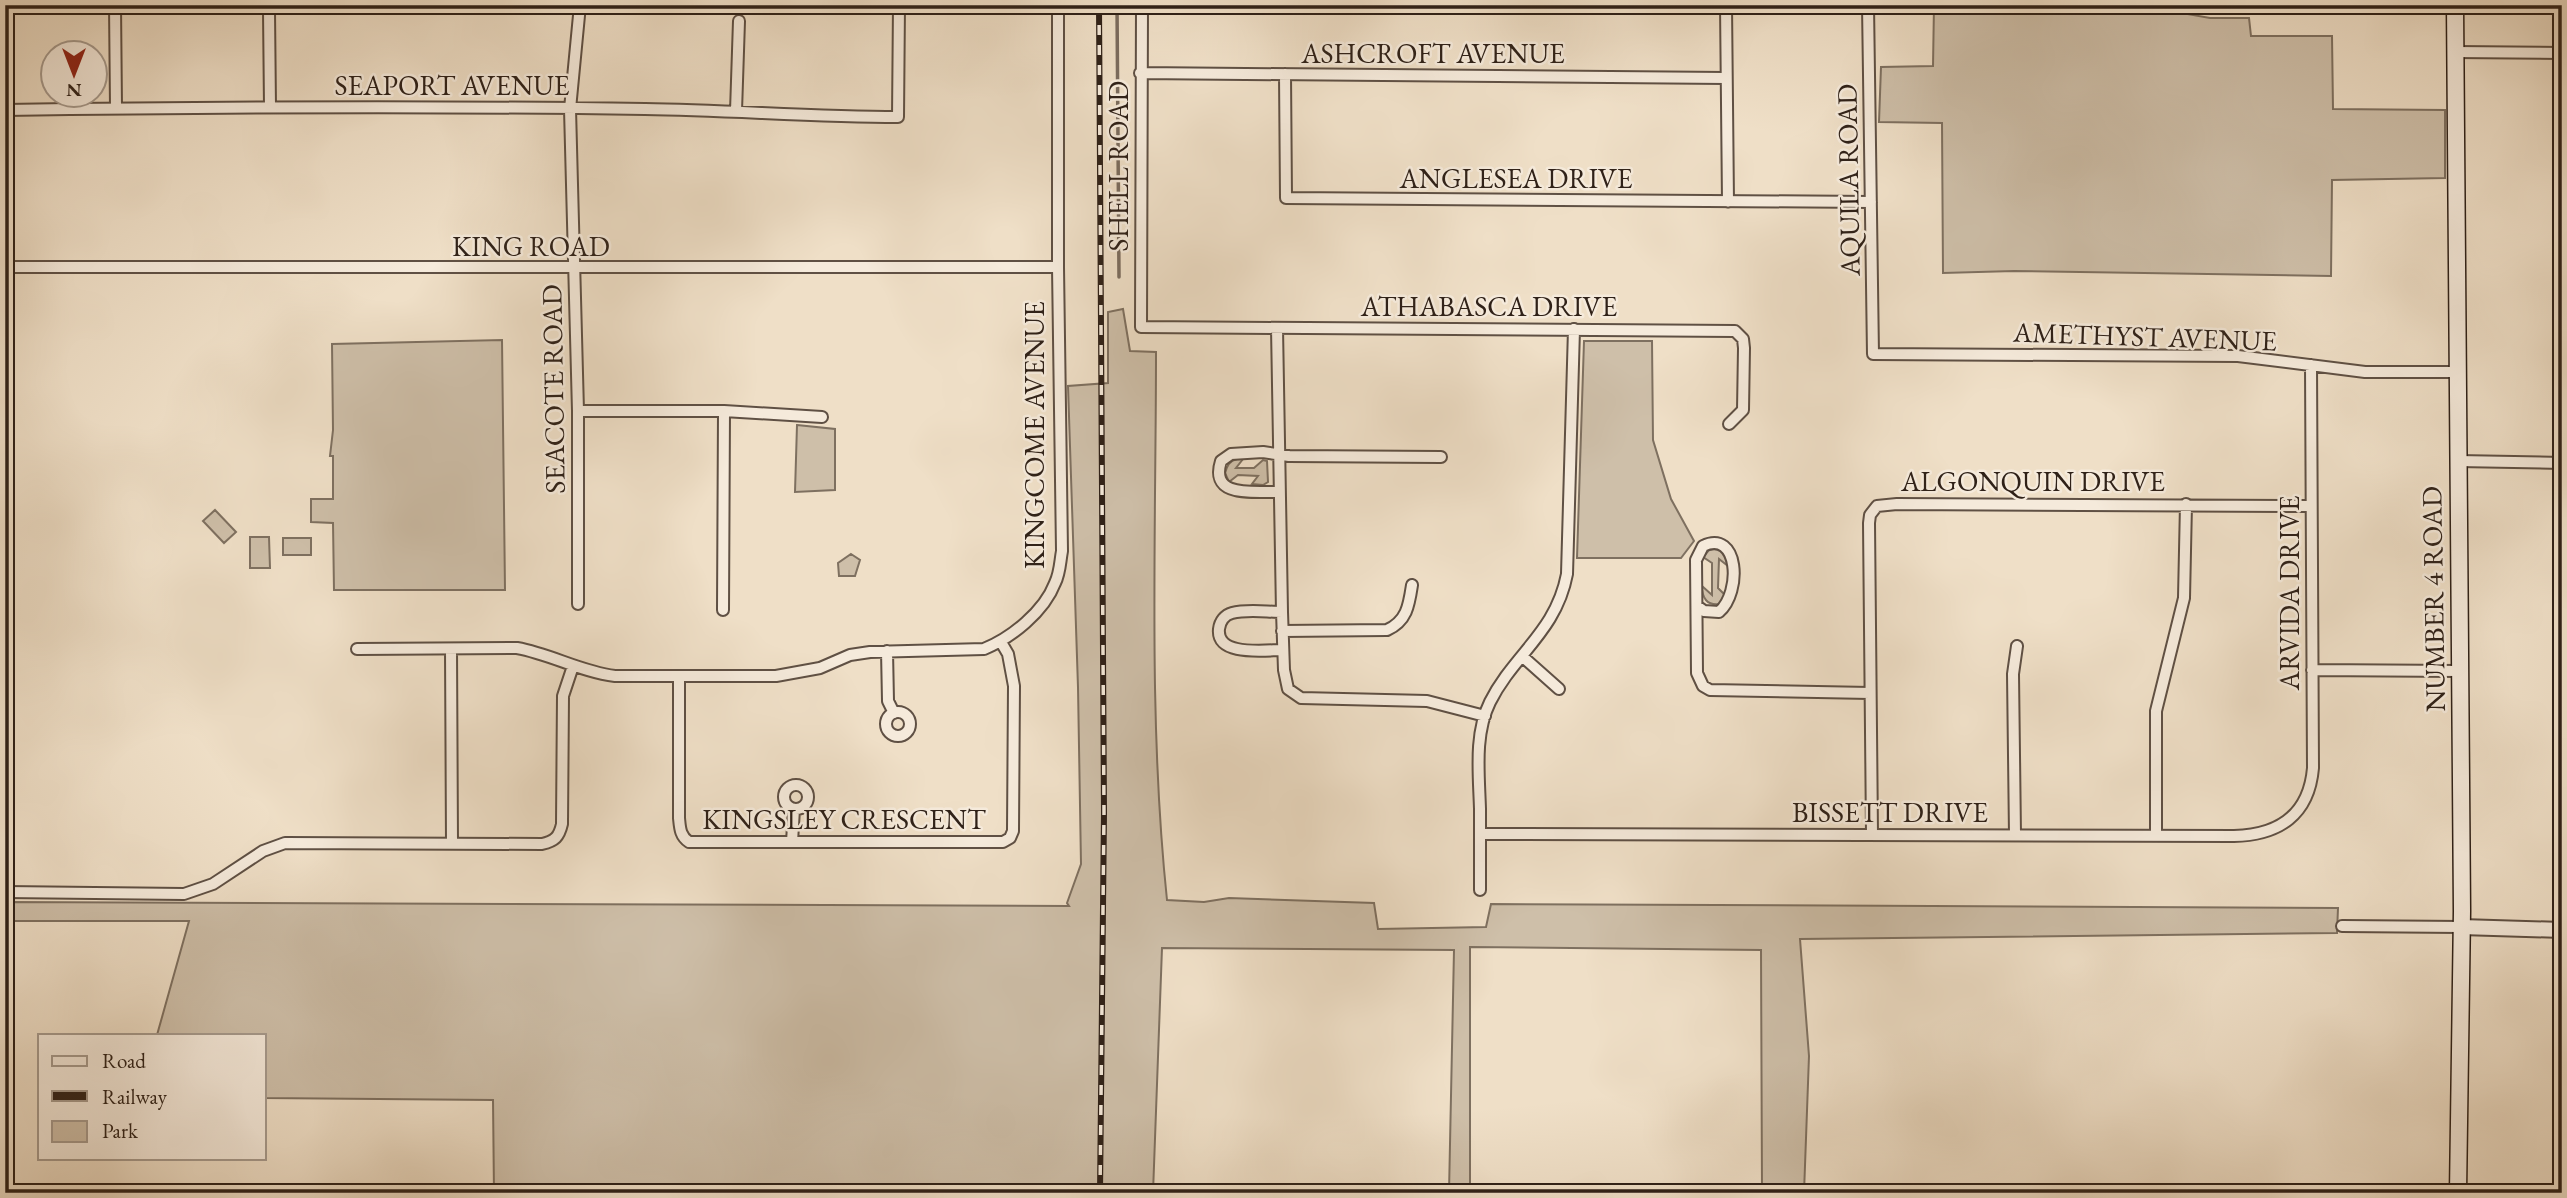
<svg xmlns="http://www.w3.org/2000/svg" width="2567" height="1198" viewBox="0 0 2567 1198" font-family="'EB Garamond',serif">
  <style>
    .green { fill: #cebfa9; stroke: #7e7060; stroke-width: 2 }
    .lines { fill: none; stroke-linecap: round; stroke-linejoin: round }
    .stream { stroke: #7b6c5e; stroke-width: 3.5 }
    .minor-casing { stroke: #5f5044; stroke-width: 14 }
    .tertiary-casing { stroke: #5f5044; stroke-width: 18 }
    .secondary-casing { stroke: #2f2118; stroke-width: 19 }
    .minor { stroke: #f5eadb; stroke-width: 10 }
    .tertiary { stroke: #f5eadb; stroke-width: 14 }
    .secondary { stroke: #f5eadb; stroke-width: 16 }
    .rail-casing { stroke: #2f2118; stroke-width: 6 }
    .rail { stroke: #f5eadb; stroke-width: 3.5; stroke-dasharray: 10; stroke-linecap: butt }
    .labels { text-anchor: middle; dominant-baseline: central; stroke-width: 5; stroke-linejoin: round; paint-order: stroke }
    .street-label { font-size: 28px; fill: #2f2118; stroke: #f5eadb }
  </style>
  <rect width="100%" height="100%" fill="#efdfc7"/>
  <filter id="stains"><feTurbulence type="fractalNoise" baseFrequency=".00286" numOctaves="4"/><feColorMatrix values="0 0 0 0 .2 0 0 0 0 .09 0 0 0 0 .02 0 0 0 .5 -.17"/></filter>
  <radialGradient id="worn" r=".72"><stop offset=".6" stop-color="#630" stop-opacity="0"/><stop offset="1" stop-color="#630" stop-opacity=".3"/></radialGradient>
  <!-- green -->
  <path class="green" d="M 1934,5 L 2186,5 L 2187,14 L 2210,18 L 2249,18 L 2251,36 L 2332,36 L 2333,109 L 2445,110 L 2445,178 L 2332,180 L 2331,276 L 2014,271 L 1943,273 L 1942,123 L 1879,122 L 1881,67 L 1933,66 Z
    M 1123,309 L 1130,351 L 1156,352 C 1156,534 1148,720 1167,900 L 1204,902 L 1229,898 L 1374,903 L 1378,929 L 1486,927 L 1491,904 L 2338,908 L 2337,933 L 1800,939 L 1809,1056 L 1804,1193 L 1762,1193 L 1761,950 L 1470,947 L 1470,1193 L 1449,1193 L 1454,950 L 1162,948 L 1153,1193 L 494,1193 L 493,1100 L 264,1098 L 264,1035 L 157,1035 L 189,921 L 5,921 L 5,902 L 1069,906 L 1067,903 L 1081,864 L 1078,687 L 1068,386 L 1108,383 L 1108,312 Z
    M 502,340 L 505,590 L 334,590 L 333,523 L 311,522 L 311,499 L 333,499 L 333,456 L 330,456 L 333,430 L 332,344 Z
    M 1584,341 L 1652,341 L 1653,440 L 1671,499 L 1694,541 L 1681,558 L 1577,558 Z
    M 797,425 L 835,429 L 835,490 L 795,492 Z
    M 1237,459 L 1243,459 L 1236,468 L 1254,468 L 1263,460 L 1267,461 L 1268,482 L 1263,485 L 1252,484 L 1258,476 L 1238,475 L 1229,482 L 1225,473 C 1227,466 1229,461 1237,459 Z
    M 215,510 L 236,532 L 224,543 L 203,521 Z
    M 250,537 L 269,537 L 270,568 L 250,568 Z
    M 283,538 L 311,538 L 311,555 L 283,555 Z
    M 1716,548 L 1725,552 L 1728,566 L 1719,559 L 1718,588 L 1727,597 L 1720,604 C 1707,606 1702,598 1702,586 L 1712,595 L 1712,563 L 1703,557 L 1709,550 Z
    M 851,554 L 860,560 L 855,576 L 839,576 L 838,563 Z"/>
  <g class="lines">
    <!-- stream -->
    <path class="stream" d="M 1117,5 L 1119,277"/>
    <defs>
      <path id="minor" d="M 115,5 L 116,108
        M 1142,5 L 1141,327 L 1735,331 L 1743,339 L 1744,348 L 1743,410 L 1729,424
        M 1726,5 L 1728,202
        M 1868,5 L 1873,354 L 2238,356 L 2365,372 L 2457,372
        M 269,11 L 270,107
        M 2455,52 L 2562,53
        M 1140,73 L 1726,78
        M 1285,74 L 1286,198 L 1871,202
        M 5,110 C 218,107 432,106 645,109 C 729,110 813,117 898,117 L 899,5
        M 736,111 L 739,21
        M 5,267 L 1058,267
        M 1277,328 L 1282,612 L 1284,670 L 1288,689 L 1301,698 L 1427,701 L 1485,716
        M 578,411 L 724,411 L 822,417
        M 2458,461 L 2562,463
        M 1278,492 C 1255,491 1209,499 1221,461 L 1231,454 L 1263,452 L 1289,456 L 1441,457
        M 578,604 L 578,411 L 570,109 L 580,5
        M 1697,606 L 1704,611 L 1719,612 C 1742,592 1739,529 1703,546 L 1696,560 L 1697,673 L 1703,686 L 1710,690 L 1870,693
        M 723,610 L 724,411
        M 1282,612 C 1266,612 1247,609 1232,613 C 1225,615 1220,621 1219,629 C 1216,657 1265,650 1283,650
        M 1282,631 L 1387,630 C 1407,621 1409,605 1412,585
        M 357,649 L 517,648 C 551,654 581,672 615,676 L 776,676 L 820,668 L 850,655 L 870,652 L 984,649 C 1011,638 1044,612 1055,583 C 1060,573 1060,562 1062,551 L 1058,267 L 1058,5
        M 451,649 L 452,842
        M 887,651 L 888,701 L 894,713
        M 1523,657 L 1559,689
        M 2312,670 L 2460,671
        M 679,676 L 679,818 C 680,828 680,836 689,842 L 1003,842 L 1010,838 L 1013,831 L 1014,686 L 1008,654 L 1001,642
        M886 724a12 12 0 1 1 24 0a12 12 0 1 1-24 0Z
        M784 797a12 12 0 1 1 24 0a12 12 0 1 1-24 0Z
        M 1480,834 L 2234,836 C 2279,835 2309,815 2313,768 L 2311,365
        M 1872,834 L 1869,523 L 1870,515 L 1877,506 L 1897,504 L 2310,506
        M 2015,835 L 2013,674 L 2017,646
        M 2156,835 L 2156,711 L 2184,598 L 2186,504
        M 792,842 L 794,809
        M 1480,890 C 1480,863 1480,836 1480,809 C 1479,774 1474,734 1490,702 C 1514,654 1556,632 1567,574 L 1574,329
        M 5,892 L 184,894 L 213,884 L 263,851 L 285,843 L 542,844 C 555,841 559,837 562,824 L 563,696 L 573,666
        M 2342,926 L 2461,927"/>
      <path id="tertiary" d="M 2461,927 L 2562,930"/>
      <path id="secondary" d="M 2455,5 L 2462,911 L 2458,1193"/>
    </defs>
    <!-- minor casing -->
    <use href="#minor" class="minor-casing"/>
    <!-- tertiary casing -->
    <use href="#tertiary" class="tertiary-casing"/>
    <!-- secondary casing -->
    <use href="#secondary" class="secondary-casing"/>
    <!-- minor -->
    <use href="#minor" class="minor"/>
    <!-- tertiary -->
    <use href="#tertiary" class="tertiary"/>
    <!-- secondary -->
    <use href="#secondary" class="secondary"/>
    <defs>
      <path id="rail" d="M 1099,5 L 1104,813 L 1100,1193"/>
    </defs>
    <!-- rail casing -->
    <use href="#rail" class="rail-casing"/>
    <!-- rail -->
    <use href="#rail" class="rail"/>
  </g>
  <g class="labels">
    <!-- street labels -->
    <g class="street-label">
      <text x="1433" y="53">ASHCROFT AVENUE</text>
      <text x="452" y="85">SEAPORT AVENUE</text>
      <text transform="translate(1118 166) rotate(-90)">SHELL ROAD</text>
      <text x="1516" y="178">ANGLESEA DRIVE</text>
      <text transform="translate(1848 180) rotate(-91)">AQUILA ROAD</text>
      <text x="531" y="246">KING ROAD</text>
      <text x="1489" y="306">ATHABASCA DRIVE</text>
      <text transform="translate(2145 336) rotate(2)">AMETHYST AVENUE</text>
      <text transform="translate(553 389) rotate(-91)">SEACOTE ROAD</text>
      <text transform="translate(1034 435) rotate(-90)">KINGCOME AVENUE</text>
      <text x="2033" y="481">ALGONQUIN DRIVE</text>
      <text transform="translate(2289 593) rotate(-90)">ARVIDA DRIVE</text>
      <text transform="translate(2433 599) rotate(-91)">NUMBER 4 ROAD</text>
      <text x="1890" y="812">BISSETT DRIVE</text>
      <text x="844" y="819">KINGSLEY CRESCENT</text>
    </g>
  </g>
  <!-- margin -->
  <rect width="2567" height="1198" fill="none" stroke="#efdfc7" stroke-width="28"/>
  <rect x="7" y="7" width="2553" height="1184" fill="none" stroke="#2f2118" stroke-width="3.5"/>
  <rect x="14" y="14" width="2539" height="1170" fill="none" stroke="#2f2118" stroke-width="2"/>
  <!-- legend -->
  <rect x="38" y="1034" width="228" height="126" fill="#f5eadb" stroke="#a69a8d" stroke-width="2"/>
  <rect x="52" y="1056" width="35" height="10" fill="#f5eadb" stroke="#a69a8d" stroke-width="2"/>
  <text x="102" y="1068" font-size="21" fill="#2f2118">Road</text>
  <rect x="52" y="1091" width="35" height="10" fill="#2f2118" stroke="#a69a8d" stroke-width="2"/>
  <text x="102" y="1104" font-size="21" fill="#2f2118">Railway</text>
  <rect x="52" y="1121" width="35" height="21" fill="#cebfa9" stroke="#a69a8d" stroke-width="2"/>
  <text x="102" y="1138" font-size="21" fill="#2f2118">Park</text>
  <!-- north arrow -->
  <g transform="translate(74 74) rotate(180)"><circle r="33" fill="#f5eadb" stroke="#a69a8d" stroke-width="2"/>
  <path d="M0-5L12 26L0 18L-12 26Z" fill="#8f2418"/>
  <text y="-10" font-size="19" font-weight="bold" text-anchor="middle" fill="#2f2118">N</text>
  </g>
  <rect width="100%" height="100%" filter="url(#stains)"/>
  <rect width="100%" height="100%" fill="url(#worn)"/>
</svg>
